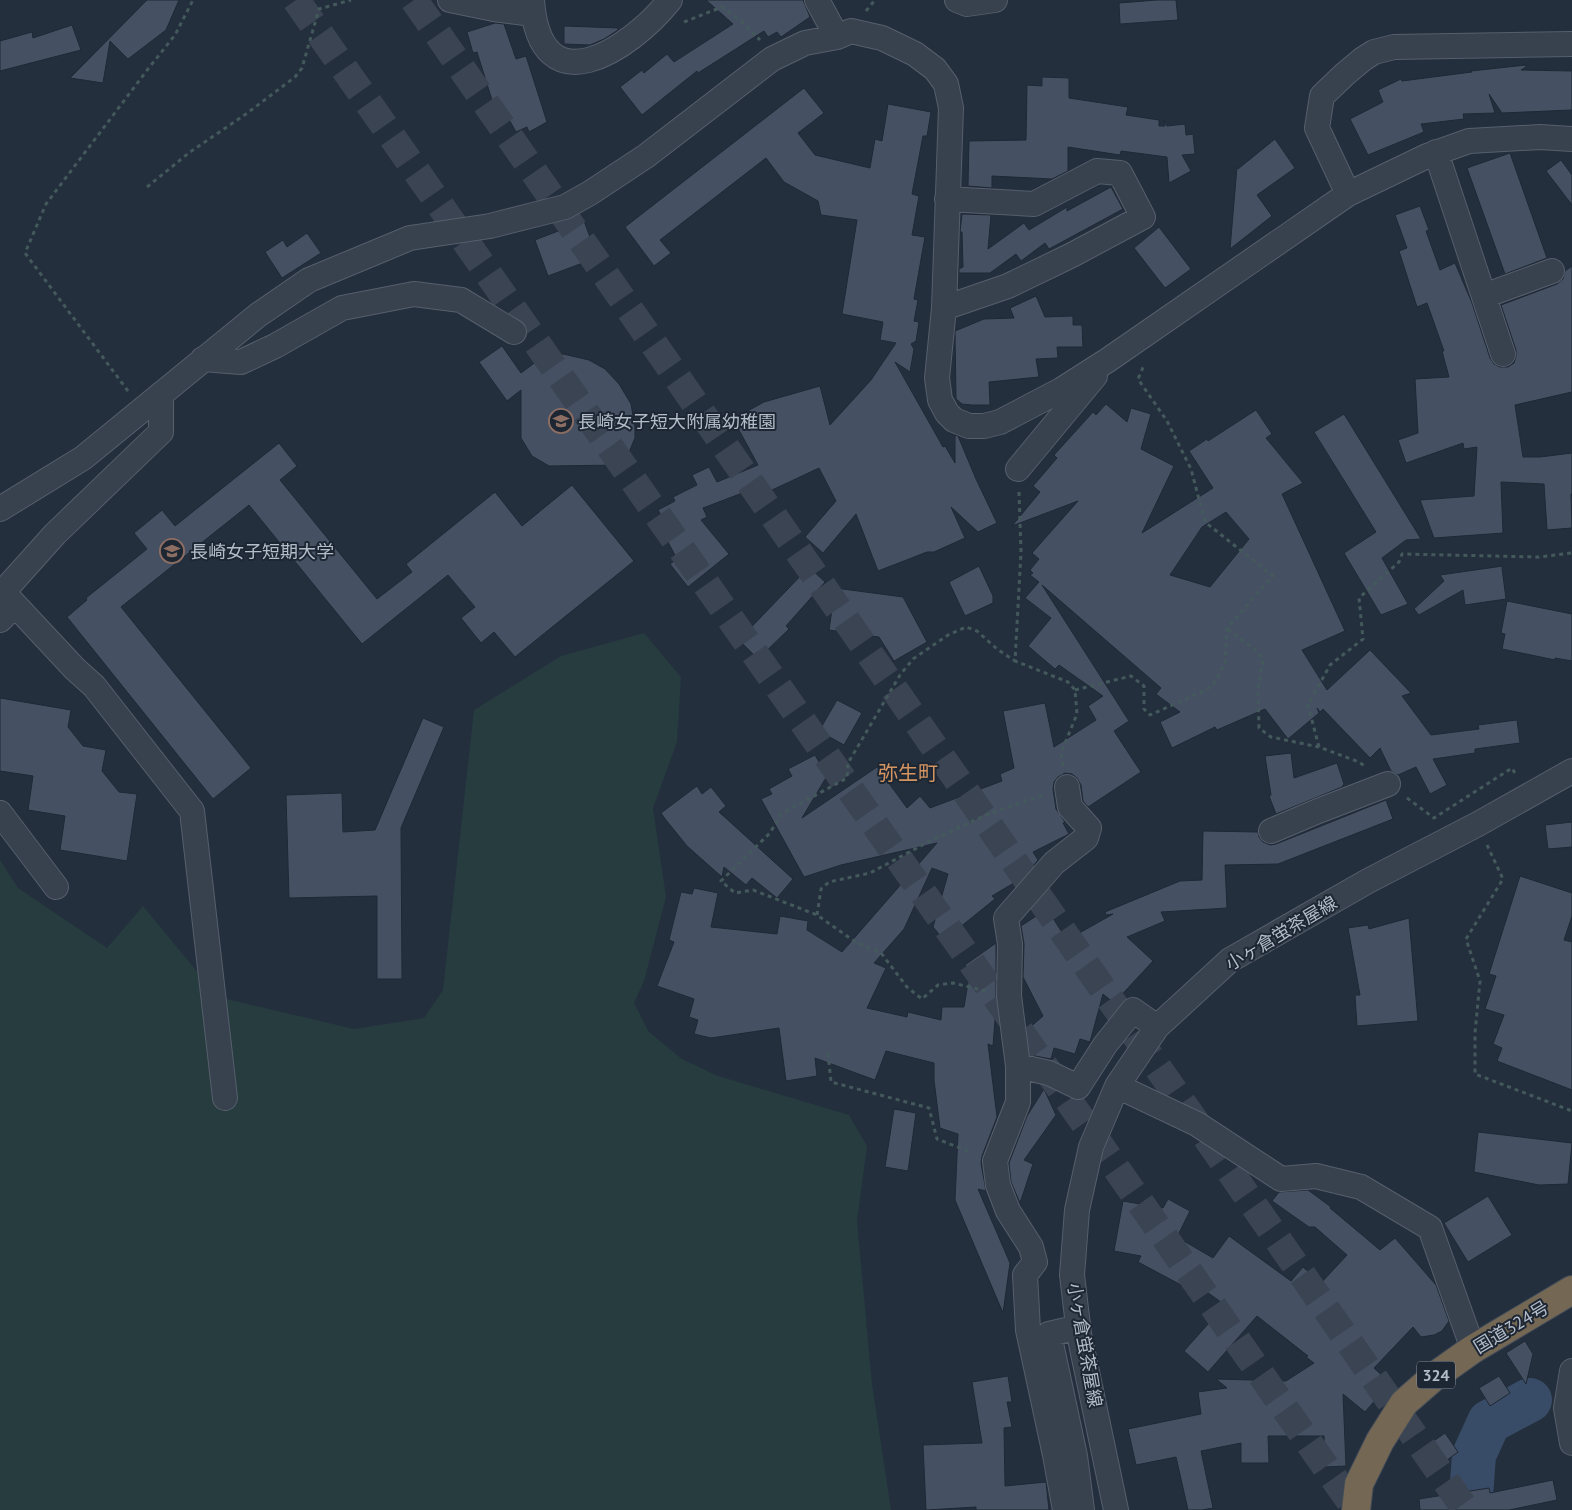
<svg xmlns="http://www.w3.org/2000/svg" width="1572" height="1510" viewBox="0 0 1572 1510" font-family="'PT Sans','Noto Sans JP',sans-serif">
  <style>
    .green { fill: #263c3f }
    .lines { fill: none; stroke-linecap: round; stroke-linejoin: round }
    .river { stroke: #394c67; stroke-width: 44 }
    .building { fill: #455162; stroke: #1f2835; fill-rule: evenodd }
    .highway-tunnel { stroke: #3a4453; stroke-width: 28; stroke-dasharray: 28 14; stroke-linecap: butt }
    .minor-casing { stroke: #565f6c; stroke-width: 26 }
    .highway-casing { stroke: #434c59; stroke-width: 30 }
    .path { stroke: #44595c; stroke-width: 3; stroke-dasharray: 4 4; stroke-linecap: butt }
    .minor { stroke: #38414e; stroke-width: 24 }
    .highway { stroke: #746855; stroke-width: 28 }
    .labels { text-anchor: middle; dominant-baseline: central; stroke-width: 4; stroke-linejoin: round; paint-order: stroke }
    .shield { fill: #1d2633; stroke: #878f9c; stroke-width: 1 }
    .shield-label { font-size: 16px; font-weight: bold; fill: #b4bcc9 }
    .poi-label { font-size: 18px; fill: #b4bcc9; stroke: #1d2633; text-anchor: start }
    .street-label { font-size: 18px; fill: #b4bcc9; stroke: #1d2633 }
    .quarter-label { font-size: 20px; fill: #d59563; stroke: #1d2633 }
  </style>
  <rect width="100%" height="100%" fill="#242f3e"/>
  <!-- green -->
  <path class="green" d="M 644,633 L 681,677 L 677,742 L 653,808 L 666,897 L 644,981 L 634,1003 L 649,1032 L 682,1059 L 718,1076 L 849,1115 L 867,1146 L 857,1221 L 872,1384 L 891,1510 L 0,1510 L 0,860 L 18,888 L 107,948 L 143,906 L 218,997 L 354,1029 L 424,1018 L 443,990 L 474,710 L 561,656 Z"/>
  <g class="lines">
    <!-- river -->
    <path class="river" d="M 1470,1510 L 1474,1455 L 1489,1422 L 1530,1400"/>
  </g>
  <!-- building -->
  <path class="building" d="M 147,0 L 179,0 L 166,30 L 128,59 L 110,41 L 103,83 L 70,78 Z
    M 706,0 L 803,0 L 810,17 L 781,37 L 777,32 L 768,37 L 764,31 L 698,73 L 697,71 L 642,115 L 620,87 L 642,70 L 644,73 L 667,54 L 674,62 L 733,24 Z
    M 1157,0 L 1176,0 L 1178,20 L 1120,24 L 1119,3 Z
    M 495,23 L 504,24 L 516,59 L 526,56 L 547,122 L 529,132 L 527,127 L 516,132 L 497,98 L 492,100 L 477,52 L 473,53 L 467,32 Z
    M 72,25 L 81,50 L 0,71 L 0,41 L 32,32 L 33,38 Z
    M 564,26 L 618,28 L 618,30 L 604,39 L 590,45 L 564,44 Z
    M 1526,65 L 1526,67 L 1521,70 L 1572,71 L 1572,110 L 1502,113 L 1489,94 L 1495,113 L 1463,114 L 1464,119 L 1421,124 L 1424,132 L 1368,155 L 1350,119 L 1383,102 L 1378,90 L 1401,79 L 1402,81 L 1472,72 L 1471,71 Z
    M 1042,77 L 1069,78 L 1069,98 L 1128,107 L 1126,115 L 1159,120 L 1159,126 L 1165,126 L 1164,120 L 1167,126 L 1185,124 L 1186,135 L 1193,134 L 1195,154 L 1182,155 L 1191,171 L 1169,183 L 1167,157 L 1121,151 L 1120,155 L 1068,147 L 1068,171 L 1052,179 L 992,176 L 992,188 L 968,186 L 969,141 L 1026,140 L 1027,85 L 1042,86 Z
    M 804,88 L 824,113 L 798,133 L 815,155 L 870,168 L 875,139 L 882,141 L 888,104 L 931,112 L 927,136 L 923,136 L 912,194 L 919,196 L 912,235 L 925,237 L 914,299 L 918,300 L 914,321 L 919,322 L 916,341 L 911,344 L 914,349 L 910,372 L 895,362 L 943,447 L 945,446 L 955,463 L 955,435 L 958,436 L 976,479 L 997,523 L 978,532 L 951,507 L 965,538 L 934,552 L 927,552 L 878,571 L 856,514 L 823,553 L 805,537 L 836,501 L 819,468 L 770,491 L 766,484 L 703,508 L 707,517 L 701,520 L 729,554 L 688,587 L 670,564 L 677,559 L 659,525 L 665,522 L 658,510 L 675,501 L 673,497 L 697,485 L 692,475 L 709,467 L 717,482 L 758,465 L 733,419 L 764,402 L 820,386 L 830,425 L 871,380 L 896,343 L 880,340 L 883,322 L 842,314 L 857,220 L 821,215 L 818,201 L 784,182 L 766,158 L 660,240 L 671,253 L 654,266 L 625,227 Z
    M 1275,139 L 1295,168 L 1257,195 L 1272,216 L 1230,249 L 1237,167 L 1238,169 Z
    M 1510,153 L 1547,258 L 1505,274 L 1467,168 Z
    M 1561,160 L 1572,175 L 1572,205 L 1546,171 Z
    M 1111,187 L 1123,209 L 1049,249 L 1045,243 L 1021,261 L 1016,254 L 990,273 L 959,273 L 959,269 L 963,267 L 962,232 L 960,232 L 962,214 L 991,215 L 988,249 L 1024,223 L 1029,230 L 1067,207 L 1067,211 Z
    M 1420,206 L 1429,230 L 1426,231 L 1440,270 L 1455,263 L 1472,303 L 1490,358 L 1494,364 L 1500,367 L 1508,367 L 1514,363 L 1516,356 L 1516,350 L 1501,305 L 1557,284 L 1563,279 L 1565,271 L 1572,266 L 1572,392 L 1515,405 L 1523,457 L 1540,457 L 1572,453 L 1572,494 L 1571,494 L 1572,528 L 1547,530 L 1544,484 L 1501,482 L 1503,533 L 1434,538 L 1420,500 L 1474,496 L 1477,447 L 1464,449 L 1463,443 L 1406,463 L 1398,440 L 1418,433 L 1415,379 L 1449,377 L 1442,351 L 1444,351 L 1427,303 L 1417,307 L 1399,251 L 1407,248 L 1395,215 Z
    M 584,221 L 594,248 L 584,252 L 588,261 L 548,276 L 535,240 Z
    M 1159,227 L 1191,269 L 1165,288 L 1134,248 Z
    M 307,233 L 321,253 L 282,278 L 265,252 L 283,240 L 287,247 Z
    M 1036,296 L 1045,317 L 1073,316 L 1073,325 L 1082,325 L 1083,347 L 1057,347 L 1058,358 L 1036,359 L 1039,377 L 989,382 L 990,405 L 972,405 L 962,404 L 956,399 L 955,331 L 984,319 L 1014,318 L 1010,308 Z
    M 502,346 L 521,373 L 537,361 L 550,356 L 563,354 L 589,360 L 605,369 L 619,384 L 631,404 L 635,427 L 635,438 L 627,457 L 620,465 L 549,466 L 532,456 L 521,438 L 521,390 L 507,401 L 479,362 Z
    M 1106,404 L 1127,422 L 1131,408 L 1151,414 L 1141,449 L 1174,466 L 1142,533 L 1213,488 L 1189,451 L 1207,439 L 1208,441 L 1256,410 L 1272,434 L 1266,438 L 1303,483 L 1282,494 L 1345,631 L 1302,650 L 1327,690 L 1370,650 L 1411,693 L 1402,696 L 1431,735 L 1479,729 L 1478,725 L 1517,720 L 1520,743 L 1475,749 L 1475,753 L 1433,759 L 1447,785 L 1430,794 L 1416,767 L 1398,775 L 1391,771 L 1380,748 L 1370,758 L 1323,709 L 1320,712 L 1317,708 L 1319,713 L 1288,739 L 1265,709 L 1217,730 L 1215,727 L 1172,748 L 1160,722 L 1180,712 L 1156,694 L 1161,688 L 1042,585 L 1129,721 L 1114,731 L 1141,772 L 1088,807 L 1083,801 L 1081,785 L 1077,778 L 1072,774 L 1065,773 L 1058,777 L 1054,782 L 1053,789 L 1056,809 L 1065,822 L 1063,823 L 1069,834 L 1033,852 L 1038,860 L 1024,877 L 992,896 L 995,899 L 944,940 L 933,927 L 948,874 L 932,868 L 904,929 L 874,963 L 886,968 L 867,1008 L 907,1017 L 908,1012 L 941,1020 L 942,1007 L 964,1007 L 970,971 L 965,965 L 996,943 L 996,1007 L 993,1046 L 988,1044 L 997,1117 L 982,1156 L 981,1163 L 986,1191 L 978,1189 L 1010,1263 L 1003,1313 L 955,1200 L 958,1134 L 940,1128 L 934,1080 L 934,1063 L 886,1051 L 875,1080 L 815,1058 L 817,1076 L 786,1081 L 779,1028 L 711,1038 L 694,1034 L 698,1020 L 689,1017 L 694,999 L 657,986 L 674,942 L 669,940 L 681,892 L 692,894 L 694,888 L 718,893 L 711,927 L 777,934 L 780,916 L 808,921 L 807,930 L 842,952 L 937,843 L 841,865 L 804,877 L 761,799 L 772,794 L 769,789 L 792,776 L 788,769 L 815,755 L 827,776 L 802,818 L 877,767 L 907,808 L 920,796 L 930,808 L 1002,781 L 1000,774 L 1014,768 L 1003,711 L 1045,703 L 1054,747 L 1096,720 L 1088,706 L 1103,696 L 1059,665 L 1055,669 L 1028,646 L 1051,618 L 1025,598 L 1039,582 L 1030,575 L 1033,573 L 1030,570 L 1039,559 L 1032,553 L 1078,501 L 1012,526 L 1040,492 L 1033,486 L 1057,458 L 1054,455 L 1093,412 L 1096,415 ZM 1226,512 L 1249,539 L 1210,587 L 1170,575 L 1202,527 Z
    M 1344,414 L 1421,539 L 1406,540 L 1382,558 L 1408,604 L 1381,615 L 1344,553 L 1376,532 L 1314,432 Z
    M 279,443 L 297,466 L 280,480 L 377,599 L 412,572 L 406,564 L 495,492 L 522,526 L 572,485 L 634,561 L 515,657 L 494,632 L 481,643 L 461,618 L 475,607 L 448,575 L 362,644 L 249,505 L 121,607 L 251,768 L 213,799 L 67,617 L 87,600 L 86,598 L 147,549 L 134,533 L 162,510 L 175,526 Z
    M 979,566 L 993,596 L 993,603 L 965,616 L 949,582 Z
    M 1503,566 L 1502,568 L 1506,599 L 1465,605 L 1463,590 L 1419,615 L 1414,609 L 1444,581 L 1440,575 Z
    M 809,567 L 825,582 L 786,626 L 789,629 L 758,659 L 739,640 Z
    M 835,588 L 903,597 L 927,642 L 894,661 L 879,637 L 829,630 Z
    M 1507,601 L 1572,614 L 1572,661 L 1555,658 L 1555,660 L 1502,649 L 1505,634 L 1501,633 Z
    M 0,698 L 71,710 L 68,727 L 83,746 L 106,750 L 102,771 L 119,792 L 137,794 L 127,861 L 60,850 L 65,816 L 28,810 L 33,776 L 0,771 Z
    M 837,700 L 862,713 L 844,745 L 819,731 Z
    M 423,718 L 444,727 L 401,828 L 402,979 L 377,979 L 377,896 L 289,898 L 286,795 L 342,793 L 343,832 L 375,830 Z
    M 1291,753 L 1294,778 L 1337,763 L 1344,784 L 1342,787 L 1276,814 L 1269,796 L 1271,795 L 1265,756 Z
    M 697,786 L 702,794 L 711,787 L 726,806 L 719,812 L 793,879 L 777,898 L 752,878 L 746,885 L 724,867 L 722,877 L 687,846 L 666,820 L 661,813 Z
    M 1386,800 L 1393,819 L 1278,864 L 1225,865 L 1227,908 L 1161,912 L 1165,921 L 1127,937 L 1153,961 L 1114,1003 L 1103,994 L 1090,1042 L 1080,1039 L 1075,1054 L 1054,1048 L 1051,1059 L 1030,1055 L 1027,1030 L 1043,1016 L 1023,977 L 1024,944 L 1021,926 L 1047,909 L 1067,940 L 1113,914 L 1106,915 L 1105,912 L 1180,881 L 1202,880 L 1203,831 L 1258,832 L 1259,837 L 1263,842 L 1270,845 L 1276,844 Z
    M 1572,822 L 1572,847 L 1548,849 L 1545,825 Z
    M 1520,876 L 1572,893 L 1572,916 L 1564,940 L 1572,942 L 1572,1090 L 1497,1061 L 1502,1048 L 1493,1044 L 1504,1015 L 1485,1009 L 1496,976 L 1489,974 Z
    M 1409,918 L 1418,1021 L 1357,1026 L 1355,995 L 1360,995 L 1348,928 L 1368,925 L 1369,929 Z
    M 1044,1089 L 1056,1115 L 1024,1160 L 1033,1164 L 1020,1203 L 1011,1182 L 1009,1163 L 1027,1116 Z
    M 894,1109 L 916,1113 L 908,1171 L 885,1167 Z
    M 1478,1132 L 1572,1143 L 1568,1184 L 1539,1185 L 1474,1172 Z
    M 1308,1190 L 1331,1207 L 1330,1208 L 1380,1250 L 1395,1238 L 1436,1285 L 1449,1321 L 1442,1331 L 1434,1335 L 1421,1337 L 1413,1327 L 1374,1368 L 1390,1383 L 1365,1412 L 1343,1394 L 1346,1466 L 1325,1467 L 1324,1436 L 1268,1436 L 1269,1463 L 1241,1463 L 1241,1443 L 1201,1451 L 1213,1508 L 1202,1510 L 1188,1510 L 1176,1457 L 1136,1465 L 1128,1429 L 1201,1414 L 1198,1392 L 1227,1388 L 1216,1379 L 1286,1381 L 1314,1363 L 1306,1357 L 1308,1356 L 1257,1316 L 1208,1372 L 1184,1351 L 1225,1305 L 1186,1277 L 1181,1285 L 1138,1262 L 1141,1256 L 1114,1251 L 1123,1201 L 1163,1208 L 1168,1199 L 1190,1211 L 1177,1237 L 1213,1258 L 1229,1236 L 1291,1281 L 1303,1267 L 1321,1283 L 1347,1255 L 1315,1227 L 1309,1227 L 1272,1201 L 1279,1192 Z
    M 1488,1196 L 1512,1235 L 1468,1262 L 1444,1223 Z
    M 1525,1341 L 1533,1354 L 1526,1384 L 1506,1353 Z
    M 1008,1376 L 1012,1402 L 1007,1402 L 1012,1427 L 1004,1428 L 1005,1486 L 1046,1482 L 1049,1510 L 976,1510 L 976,1507 L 926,1510 L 923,1445 L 982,1443 L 972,1382 Z
    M 1499,1376 L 1510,1393 L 1490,1406 L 1479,1388 Z
    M 1445,1433 L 1458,1452 L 1432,1471 L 1418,1452 Z
    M 1553,1480 L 1557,1500 L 1509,1510 L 1420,1510 L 1419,1499 L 1489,1488 L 1490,1493 Z"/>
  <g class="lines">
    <!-- highway-tunnel -->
    <path class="highway-tunnel" d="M 296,0 L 1356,1510
      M 414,0 L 1466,1510"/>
    <defs>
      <path id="minor" d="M 450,0 L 494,9 L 533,14
        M 532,0 C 540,109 629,51 670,0
        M 817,0 L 837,37
        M 957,0 L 967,4 L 995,0
        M 1436,152 L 1503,354
        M 1348,194 L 1317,128 L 1322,96 L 1345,74 L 1363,59 L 1374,52 L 1394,47 L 1572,44
        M 1484,296 L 1552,271
        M 944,308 L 1008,286 L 1072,255 L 1143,217 L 1120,173 L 1097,171 L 1034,204 L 947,199
        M 203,359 L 241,362 L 275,346 L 342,308 L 414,294 L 461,300 L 514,332
        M 161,394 L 161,432 L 55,534 L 3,592 L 75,669 L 94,686 L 192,811 L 225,1098
        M 1018,469 L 1095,376
        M 0,509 L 83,458 L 258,315 L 309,280 L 410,238 L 490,226 L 565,207 L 590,193 L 646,156 L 772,59 L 805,43 L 837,37 L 851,31 L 882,38 L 915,54 L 935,69 L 946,84 L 951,108 L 944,308 L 937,378 L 940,400 L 947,413 L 954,420 L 969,426 L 984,426 L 1000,422 L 1061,390 L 1108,360 L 1348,194 L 1427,156 L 1469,141 L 1540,137 L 1572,139
        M 0,620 L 15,605
        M 0,813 L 56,887
        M 1271,831 L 1318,811 L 1388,784
        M 1018,1066 L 1049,1073 L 1078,1087 L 1105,1045 L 1133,1010 L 1157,1027
        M 1117,1086 L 1197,1124 L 1281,1179 L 1316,1176 L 1361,1187 L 1430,1228 L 1473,1349
        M 1079,1327 L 1049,1334 L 1075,1456 L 1082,1510
        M 1572,1371 L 1566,1408 L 1572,1443
        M 1065,1510 L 1055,1455 L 1028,1330 L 1025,1275 L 1035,1262 L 1031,1247 L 1008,1211 L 998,1185 L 995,1161 L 1018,1102 L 1018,1066 L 1009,996 L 1010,944 L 1006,918 L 1054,863 L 1086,838 L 1089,828 L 1070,807 L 1067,787
        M 1116,1510 L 1079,1334 L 1072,1275 L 1077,1210 L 1091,1147 L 1117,1086 L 1157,1027 L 1230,960 L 1368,881 L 1478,824 L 1572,771"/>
      <path id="highway" d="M 1356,1510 L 1359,1484 L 1380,1441 L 1404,1403 L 1435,1376 L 1473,1349 L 1572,1290"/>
    </defs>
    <!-- minor casing -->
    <use href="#minor" class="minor-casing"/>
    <!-- highway casing -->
    <use href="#highway" class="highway-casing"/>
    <!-- path -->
    <path class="path" d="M 866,11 L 875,0
      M 684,22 L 722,7 L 741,21 L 760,40
      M 147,187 L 190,152 L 246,114 L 295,77 L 302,68 L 319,9 L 351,0
      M 128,391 L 25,253 L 46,204 L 148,69 L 175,35 L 193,0
      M 1019,492 L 1021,552 L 1015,661 L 1068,682 L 1075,690 L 1077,714 L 1061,753 L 1063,766
      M 1228,629 L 1259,653 L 1263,660 L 1258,689 L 1259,728 L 1271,737 L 1319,747 L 1359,762 L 1366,767
      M 1075,690 L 1131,676 L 1144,686 L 1144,709 L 1150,715 L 1206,690 L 1216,681 L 1225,662 L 1227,628 L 1273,576 L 1205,522 L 1191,469 L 1167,421 L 1138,379 L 1144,365
      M 1319,747 L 1308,705 L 1330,665 L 1363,639 L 1359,598 L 1399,562 L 1402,554 L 1539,557 L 1572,553
      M 1407,798 L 1434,818 L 1512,768 L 1516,775
      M 1487,845 L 1503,879 L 1466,939 L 1480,981 L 1475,1033 L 1475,1074 L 1572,1111
      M 817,915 L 821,889 L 829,882 L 870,873 L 930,841 L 988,814 L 1044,795
      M 986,991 L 953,983 L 938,985 L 922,999 L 907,987 L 881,953 L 854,941 L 817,915 L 753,890 L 735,893 L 721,881 L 770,833 L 781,814 L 847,778 L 848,763 L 900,675 L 913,659 L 948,635 L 966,627 L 977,631 L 997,649 L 1015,661
      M 828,1053 L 831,1082 L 929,1108 L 937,1139 L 973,1153"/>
    <!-- minor -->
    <use href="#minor" class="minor"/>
    <!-- highway -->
    <use href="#highway" class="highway"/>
  </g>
  <!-- icons -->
  <defs>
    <symbol id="school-ring" viewBox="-11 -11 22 22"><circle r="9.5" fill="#1d2633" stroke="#8d6e63" stroke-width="1.5"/><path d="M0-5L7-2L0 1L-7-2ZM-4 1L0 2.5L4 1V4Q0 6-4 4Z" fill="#8d6e63"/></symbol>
    <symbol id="university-ring" viewBox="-11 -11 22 22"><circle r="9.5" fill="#1d2633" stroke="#8d6e63" stroke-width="1.5"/><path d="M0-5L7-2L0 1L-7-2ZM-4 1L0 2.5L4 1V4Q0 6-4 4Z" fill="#8d6e63"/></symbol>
  </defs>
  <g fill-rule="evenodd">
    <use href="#school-ring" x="547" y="407" width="28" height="28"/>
    <use href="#university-ring" x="158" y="537" width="28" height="28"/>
  </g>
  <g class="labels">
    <!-- shield labels -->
    <rect class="shield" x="1417" y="1361.5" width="38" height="27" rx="4"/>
    <g class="shield-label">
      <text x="1436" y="1375">324</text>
    </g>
    <!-- poi labels -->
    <g class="poi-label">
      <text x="578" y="421">長崎女子短大附属幼稚園</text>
      <text x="190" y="551">長崎女子短期大学</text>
    </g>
    <!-- street labels -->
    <g class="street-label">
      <text transform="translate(1281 933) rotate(-31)">小ヶ倉蛍茶屋線</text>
      <text transform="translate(1511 1327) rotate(-31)">国道324号</text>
      <text transform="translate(1085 1345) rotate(80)">小ヶ倉蛍茶屋線</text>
    </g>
    <!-- quarter labels -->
    <g class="quarter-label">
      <text x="908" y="773">弥生町</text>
    </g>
  </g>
</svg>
